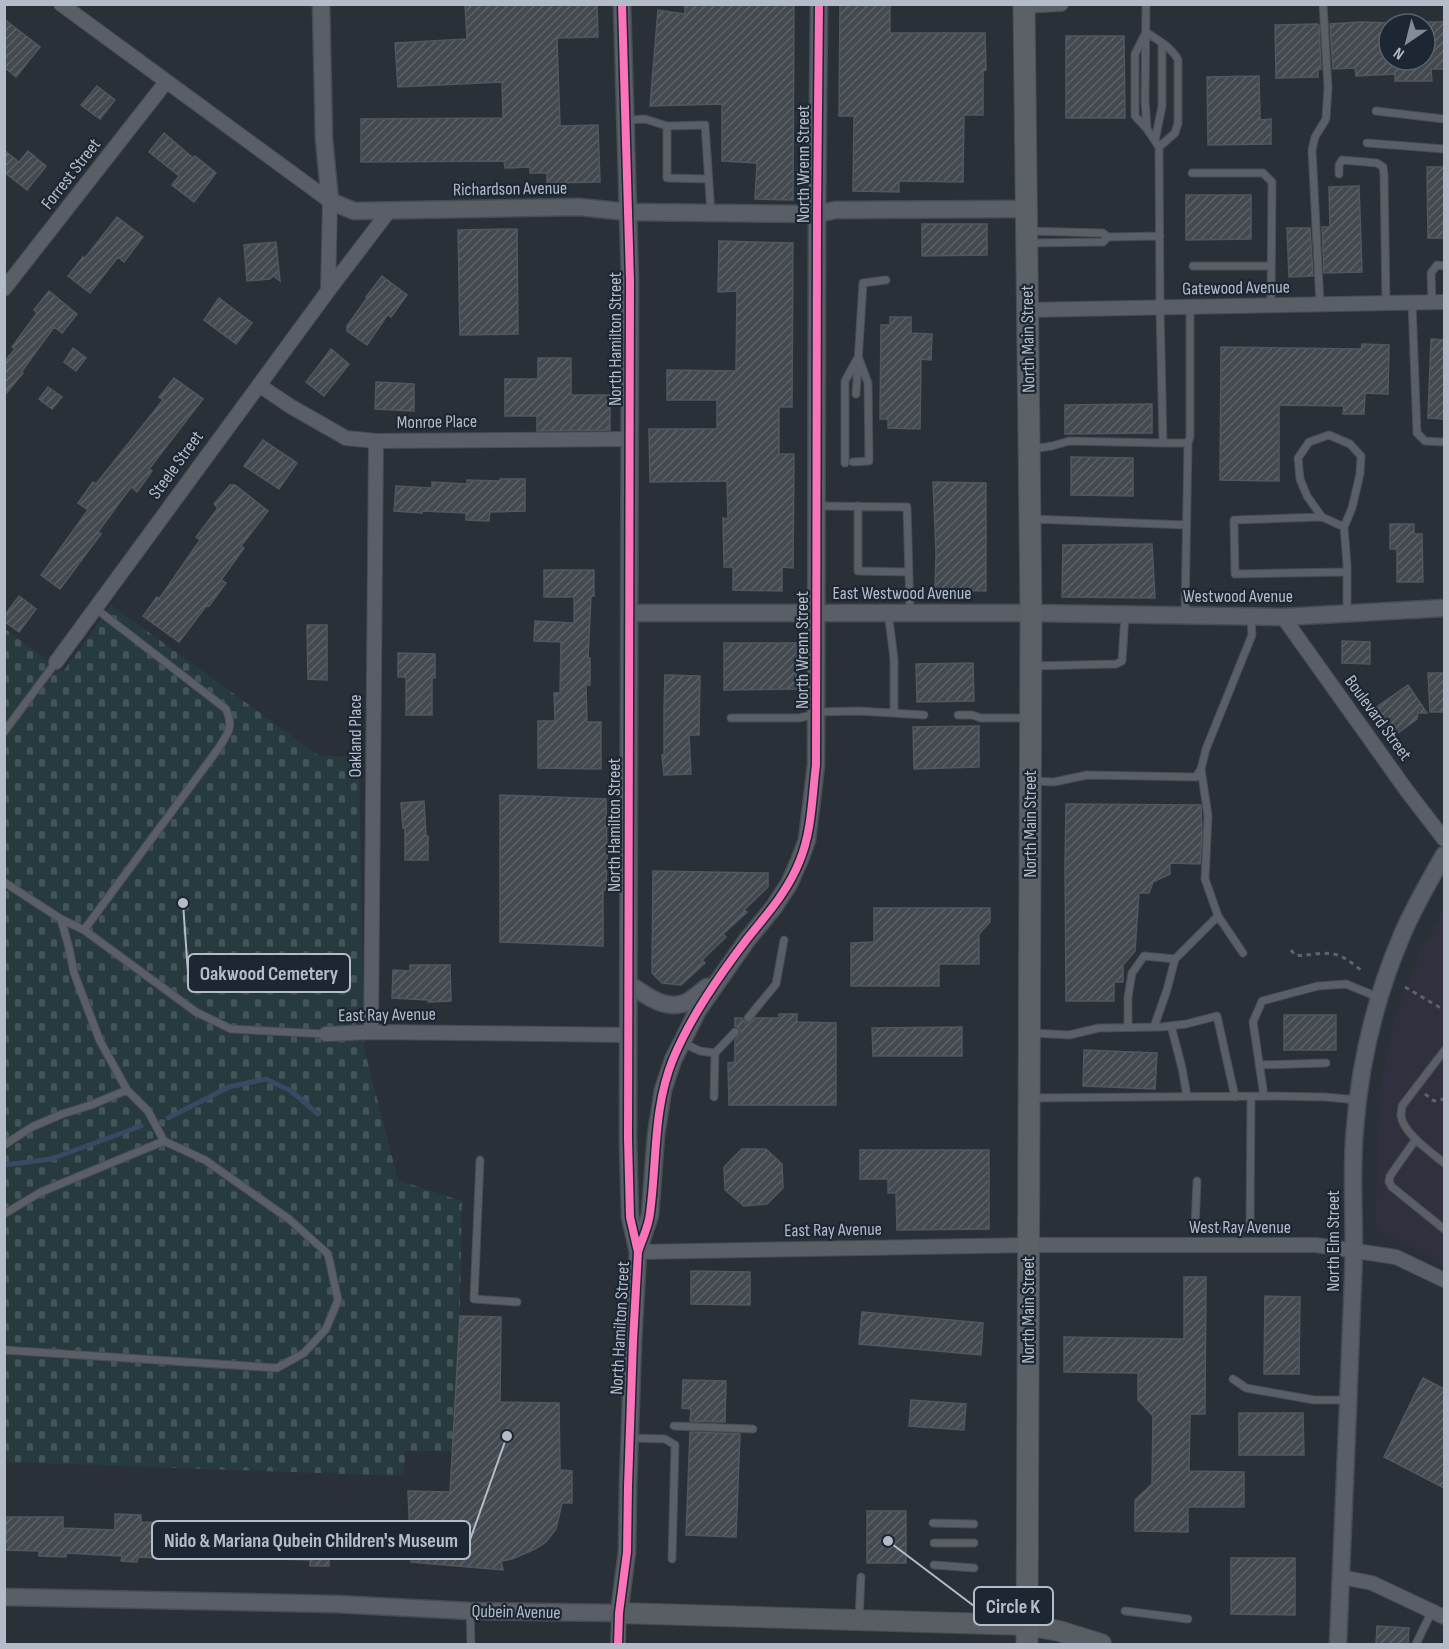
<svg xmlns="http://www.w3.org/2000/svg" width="1449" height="1649" viewBox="0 0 1449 1649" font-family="'Sofia Sans Condensed',sans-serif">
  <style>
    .medical { fill: #31303e }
    .cemetery { fill: url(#cemetery-stones) }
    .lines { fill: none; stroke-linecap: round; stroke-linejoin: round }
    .stream { stroke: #384963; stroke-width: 5 }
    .building { fill: url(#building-hatch); stroke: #52575f; stroke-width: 1.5 }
    .service-casing { stroke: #484c53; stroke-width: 9 }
    .minor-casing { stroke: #484c53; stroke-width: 16 }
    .tertiary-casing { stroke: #484c53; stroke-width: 19 }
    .secondary-casing { stroke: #484c53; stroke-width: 22 }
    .primary-casing { stroke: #484c55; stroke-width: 23 }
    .path { stroke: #5d636a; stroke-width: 3; stroke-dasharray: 4.5 4.5; stroke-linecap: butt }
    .service { stroke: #5a5e66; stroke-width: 7 }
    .minor { stroke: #5a5e66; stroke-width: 14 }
    .tertiary { stroke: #5a5e66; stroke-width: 16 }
    .secondary { stroke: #595d64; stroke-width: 20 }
    .primary { stroke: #5c6168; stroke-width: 21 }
    .cycleway-casing { stroke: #1d2633; stroke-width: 11 }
    .cycleway { stroke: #fb73b8; stroke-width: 8 }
    .labels { text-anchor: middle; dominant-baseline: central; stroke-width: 4.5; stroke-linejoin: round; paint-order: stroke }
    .street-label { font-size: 18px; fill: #b4bcc9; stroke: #1d2633 }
    .leader { fill: none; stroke: #b4bcc9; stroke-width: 2 }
    .callout-dot { fill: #b4bcc9; stroke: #1d2633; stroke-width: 2 }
    .callout { fill: #1d2633; stroke: #b4bcc9; stroke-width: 2 }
    .callout-label { font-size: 20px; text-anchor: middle; font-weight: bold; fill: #b4bcc9 }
  </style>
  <defs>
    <pattern id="cemetery-stones" width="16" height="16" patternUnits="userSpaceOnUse" patternTransform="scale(1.5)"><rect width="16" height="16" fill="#273a3e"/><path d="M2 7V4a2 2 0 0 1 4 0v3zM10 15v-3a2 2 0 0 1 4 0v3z" fill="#445559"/></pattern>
    <pattern id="building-hatch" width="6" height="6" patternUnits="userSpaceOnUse" patternTransform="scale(1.5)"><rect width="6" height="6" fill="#444950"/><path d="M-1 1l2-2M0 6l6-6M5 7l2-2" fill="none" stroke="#5d6168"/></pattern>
  </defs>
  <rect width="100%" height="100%" fill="#2a3038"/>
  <!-- medical -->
  <path class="medical" d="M 1444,912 L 1444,1264 L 1383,1234 L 1377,1230 L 1375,1220 L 1381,1080 L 1394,1020 L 1420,952 Z"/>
  <!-- cemetery -->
  <path class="cemetery" d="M 111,605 L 318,755 L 359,758 L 364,1048 L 398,1180 L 462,1201 L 457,1451 L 405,1451 L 404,1476 L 5,1462 L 5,629 L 63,672 Z"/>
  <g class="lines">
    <!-- stream -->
    <path class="stream" d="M 168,1118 L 229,1087 L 266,1079 L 291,1091 L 318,1114
      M 4,1165 L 51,1159 L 141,1126"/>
  </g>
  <!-- building -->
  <path class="building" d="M 465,4 L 597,4 L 598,37 L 557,38 L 560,126 L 598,125 L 600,182 L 547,183 L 547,173 L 530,173 L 530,167 L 505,168 L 504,161 L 361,162 L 361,119 L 503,118 L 502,82 L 398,87 L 395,43 L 467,39 Z
    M 685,4 L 794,4 L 793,200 L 755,199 L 757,163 L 722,161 L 722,104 L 650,106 L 658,10 L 685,14 Z
    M 840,4 L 890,4 L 890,33 L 985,33 L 986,70 L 983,71 L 983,115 L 964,115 L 963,182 L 899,181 L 899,192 L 853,191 L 854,116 L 839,116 Z
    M 4,19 L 40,47 L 16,77 L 4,67 Z
    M 1360,22 L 1389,23 L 1389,60 L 1425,60 L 1425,22 L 1444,22 L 1444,69 L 1431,69 L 1432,81 L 1395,81 L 1395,74 L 1356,76 L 1355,68 L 1333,69 L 1330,24 Z
    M 1317,24 L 1319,25 L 1321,69 L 1318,70 L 1318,77 L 1276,78 L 1275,25 Z
    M 1066,36 L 1124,36 L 1125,118 L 1066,118 Z
    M 1259,76 L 1260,120 L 1271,119 L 1271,144 L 1208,145 L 1207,77 Z
    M 97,86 L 115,100 L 100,119 L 81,105 Z
    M 164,133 L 193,158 L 195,156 L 216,173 L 194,202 L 172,185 L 179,176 L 149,152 Z
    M 4,150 L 19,162 L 28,151 L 46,166 L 27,190 L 4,172 Z
    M 1427,167 L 1444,167 L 1444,238 L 1428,238 Z
    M 1359,186 L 1362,272 L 1324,273 L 1322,227 L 1330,227 L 1329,187 Z
    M 1186,195 L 1251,195 L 1251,239 L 1186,240 Z
    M 117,217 L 143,237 L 124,262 L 118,257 L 90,293 L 68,276 L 83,257 L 85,258 Z
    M 922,224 L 987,224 L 987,255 L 922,256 Z
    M 1287,228 L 1310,228 L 1313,276 L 1289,277 Z
    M 517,229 L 518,334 L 460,335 L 458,230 Z
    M 719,241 L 793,243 L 792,407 L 779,407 L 779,454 L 794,454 L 793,568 L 782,567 L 782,591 L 733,590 L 733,567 L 724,567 L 723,518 L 728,519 L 727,481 L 650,482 L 649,429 L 717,429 L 717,400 L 667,400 L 667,370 L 736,371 L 737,291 L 718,292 Z
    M 276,242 L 280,281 L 273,276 L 270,279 L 247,281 L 244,245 Z
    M 382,276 L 407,295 L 391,317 L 388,314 L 367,345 L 347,331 L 347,326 L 367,298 L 366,297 Z
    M 49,291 L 77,314 L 62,333 L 54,327 L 22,371 L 23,373 L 4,396 L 4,362 L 15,349 L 12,347 L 37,313 L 34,310 Z
    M 219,298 L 252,323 L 236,344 L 204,320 Z
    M 890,317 L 911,317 L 911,333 L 932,334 L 931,360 L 921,359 L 920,429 L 888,428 L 888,419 L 880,419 L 881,325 L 890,325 Z
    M 1431,339 L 1444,340 L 1444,419 L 1428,418 Z
    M 1362,344 L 1389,345 L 1388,394 L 1365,393 L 1364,414 L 1343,414 L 1344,406 L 1279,405 L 1279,481 L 1220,480 L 1221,347 L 1361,349 Z
    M 73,348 L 86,358 L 76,371 L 64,362 Z
    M 331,349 L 349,364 L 324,396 L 306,382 Z
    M 538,358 L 571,358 L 571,395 L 610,395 L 610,430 L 537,431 L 537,416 L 505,416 L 505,379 L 538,379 Z
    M 174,378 L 203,399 L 149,469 L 152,471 L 137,492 L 131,487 L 98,532 L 101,534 L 60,589 L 41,575 L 88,510 L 78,503 L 93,482 L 96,484 L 163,400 L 159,397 Z
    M 376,382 L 414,384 L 414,411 L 375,409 Z
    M 48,387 L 62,397 L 52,409 L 39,399 Z
    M 1152,404 L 1152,433 L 1065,434 L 1065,405 Z
    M 263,440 L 297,463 L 279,489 L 244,466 Z
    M 1071,457 L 1133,458 L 1133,496 L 1071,495 Z
    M 500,479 L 525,479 L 525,511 L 490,512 L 489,521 L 466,520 L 466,513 L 422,511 L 422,513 L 394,511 L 396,486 L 432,488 L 432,482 L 467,484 L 467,480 L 500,481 Z
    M 933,482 L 986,483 L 986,591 L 935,590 L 936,553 Z
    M 230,485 L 235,485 L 268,511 L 241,546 L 244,548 L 221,580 L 226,583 L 209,606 L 207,605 L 179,642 L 143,616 L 157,597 L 159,599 L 200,540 L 196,537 L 218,508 L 214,504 Z
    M 1390,524 L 1414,524 L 1414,534 L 1422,534 L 1423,582 L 1397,582 L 1397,549 L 1390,549 Z
    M 1152,544 L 1155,598 L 1062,597 L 1063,545 Z
    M 544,570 L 594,570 L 594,596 L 591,596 L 588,658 L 590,658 L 590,685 L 586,685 L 587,722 L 601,722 L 601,769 L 538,768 L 538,721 L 555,721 L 554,693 L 560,693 L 561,642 L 534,641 L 535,621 L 574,623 L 574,597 L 544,597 Z
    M 19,596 L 36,609 L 19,632 L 4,621 L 4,616 Z
    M 307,625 L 327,625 L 327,680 L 308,679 Z
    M 1342,641 L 1370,642 L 1370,664 L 1342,663 Z
    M 724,643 L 796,643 L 796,689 L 724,690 Z
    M 398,653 L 435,654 L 435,678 L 432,678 L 432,715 L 406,715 L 406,677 L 398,677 Z
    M 973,663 L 974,701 L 917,702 L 916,664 Z
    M 1428,673 L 1444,673 L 1444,712 L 1430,712 Z
    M 665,675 L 700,676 L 699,735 L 689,735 L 691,774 L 664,775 L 662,755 L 664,755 L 664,708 Z
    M 1408,685 L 1427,713 L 1418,713 L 1417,719 L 1391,738 L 1371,711 Z
    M 979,726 L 979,767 L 914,769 L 913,727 Z
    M 500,795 L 606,799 L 607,856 L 606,890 L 603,889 L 603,946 L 500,942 Z
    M 424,801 L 426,836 L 428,836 L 428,860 L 405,860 L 405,827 L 403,828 L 401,803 Z
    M 1066,804 L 1201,805 L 1202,833 L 1200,864 L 1170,863 L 1170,874 L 1153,882 L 1149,893 L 1139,893 L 1135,951 L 1123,965 L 1123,982 L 1114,982 L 1114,1001 L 1066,1001 L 1065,864 Z
    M 653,871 L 768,873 L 768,887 L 744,910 L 747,912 L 723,934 L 726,937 L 702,960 L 705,963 L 681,985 L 662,983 L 652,973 Z
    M 874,908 L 990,908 L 990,922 L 979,934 L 979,964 L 939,964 L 939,986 L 851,986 L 851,943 L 874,942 Z
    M 410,965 L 450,965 L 451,1001 L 428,1002 L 428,1000 L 392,998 L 393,970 L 410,971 Z
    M 779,1014 L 797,1014 L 797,1022 L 836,1023 L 836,1105 L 729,1105 L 728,1063 L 735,1062 L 735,1040 L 741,1033 L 739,1028 L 735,1026 L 735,1018 L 742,1018 L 745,1023 L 749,1023 L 755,1018 L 779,1018 Z
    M 1284,1015 L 1336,1015 L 1336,1050 L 1284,1050 Z
    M 962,1027 L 962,1056 L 873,1056 L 872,1028 Z
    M 1084,1050 L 1157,1053 L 1155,1089 L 1083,1086 Z
    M 742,1149 L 766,1149 L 782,1164 L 783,1188 L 767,1204 L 744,1206 L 725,1190 L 724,1167 Z
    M 860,1150 L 989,1150 L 989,1229 L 897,1230 L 896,1193 L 888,1193 L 888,1179 L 860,1179 Z
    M 691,1271 L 750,1272 L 750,1305 L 691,1304 Z
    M 1184,1277 L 1206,1277 L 1205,1414 L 1190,1414 L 1189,1471 L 1244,1472 L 1244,1507 L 1188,1507 L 1188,1532 L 1135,1531 L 1135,1500 L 1152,1484 L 1153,1416 L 1138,1400 L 1138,1373 L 1064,1372 L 1064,1337 L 1184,1339 Z
    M 1265,1296 L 1300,1297 L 1299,1374 L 1264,1374 Z
    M 862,1312 L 983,1323 L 981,1355 L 859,1344 Z
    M 460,1316 L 501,1317 L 500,1402 L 559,1403 L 560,1470 L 572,1471 L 572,1503 L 562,1503 L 556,1529 L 546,1542 L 535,1549 L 512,1559 L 501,1561 L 503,1570 L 411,1562 L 408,1491 L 450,1492 Z
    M 1423,1378 L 1444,1389 L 1444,1488 L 1384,1457 Z
    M 683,1380 L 726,1381 L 725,1422 L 690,1421 L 691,1409 L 682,1408 Z
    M 911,1400 L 966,1404 L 964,1430 L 909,1426 Z
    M 1239,1413 L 1303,1413 L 1304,1455 L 1239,1455 Z
    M 690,1432 L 740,1434 L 736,1537 L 686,1535 Z
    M 867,1511 L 906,1511 L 906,1563 L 867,1563 Z
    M 115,1514 L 141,1515 L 141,1522 L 184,1523 L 184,1530 L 229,1532 L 230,1524 L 258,1524 L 258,1536 L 286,1537 L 286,1540 L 329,1540 L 329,1566 L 310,1566 L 310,1560 L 183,1556 L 183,1559 L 138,1557 L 137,1562 L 121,1561 L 122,1556 L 66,1553 L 66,1557 L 39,1556 L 39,1551 L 5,1550 L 6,1517 L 63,1517 L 63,1528 L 115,1530 Z
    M 1231,1558 L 1295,1558 L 1295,1615 L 1231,1614 Z
    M 1377,1626 L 1409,1628 L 1408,1644 L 1376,1644 Z"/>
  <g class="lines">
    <defs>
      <path id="service" d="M 1146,4 L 1145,100 L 1147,129 L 1159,147 L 1160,308 L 1163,443 L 1188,443 L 1190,437 L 1190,307
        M 1146,32 C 1157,40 1172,47 1178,60 L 1178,123 L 1175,133 L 1159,147
        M 1144,36 L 1135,54 L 1135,116 L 1147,129
        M 1376,111 L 1444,119
        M 626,120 L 645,119 L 667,126
        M 1155,141 L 1162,106 L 1162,43
        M 1367,143 L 1444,149
        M 1192,173 L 1263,173 L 1272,182 L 1271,305
        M 1339,174 L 1339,165 L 1342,160 L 1377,163 L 1383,167 L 1384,175 L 1386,303
        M 709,179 L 667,178 L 667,126 L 705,125 L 711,213
        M 1029,231 L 1103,233 L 1108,237 L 1160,236
        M 1029,243 L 1103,242 L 1108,237
        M 1193,266 L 1271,266
        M 1432,302 L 1431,273 L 1437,265 L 1444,266
        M 1412,303 L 1417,433 L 1425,441 L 1444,442
        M 1320,304 L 1312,150 L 1315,137 L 1326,119 L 1328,87 L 1323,4
        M 856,394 L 863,283 L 886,280
        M 1032,449 L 1052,446 L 1069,441 L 1163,443
        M 853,462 L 869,461 L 868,383 L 859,359
        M 845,463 L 845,381 L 857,359
        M 818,506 L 907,507 L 910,612
        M 858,506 L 858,571 L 908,572
        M 1322,517 L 1234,520 L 1235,574 L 1346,572
        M 1032,519 L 1186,525
        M 1344,527 L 1322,517 L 1307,496 L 1300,479 L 1298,458 L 1309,442 L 1329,435 L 1350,444 L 1361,456 L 1360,474 L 1352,508 L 1344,527 L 1347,564 L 1347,613
        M 888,612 L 894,659 L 894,713
        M 1185,615 L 1188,443
        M 1033,666 L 1116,664 L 1122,661 L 1125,615
        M 817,712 L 859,711 L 924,715
        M 958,715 L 972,715 L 981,718 L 1027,718
        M 731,718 L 799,718 L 817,714
        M 4,732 L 56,662
        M 1201,769 L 1208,816 L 1205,879 L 1218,916 L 1243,953
        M 1033,781 L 1054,782 L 1087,775 L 1196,777 L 1201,769 L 1206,749 L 1252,635 L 1251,618
        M 4,882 L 61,919 L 84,930 L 196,1012 L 231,1029 L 326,1034
        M 61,919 L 69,948 L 74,973 L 100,1041 L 127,1090 L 148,1111 L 164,1141
        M 84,930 L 218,749 C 228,733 234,728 226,709 L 95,608
        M 748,1018 L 776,984 L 784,940
        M 1171,1026 L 1182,1068 L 1187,1096
        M 1128,1027 L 1128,997 L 1132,973 L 1144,956 L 1175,959
        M 1154,1027 L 1167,990 L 1175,959 L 1218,916
        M 1032,1033 L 1069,1035 L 1099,1028 L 1161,1027 L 1186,1024 L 1217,1016 L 1235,1097
        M 683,1043 L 700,1051 L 715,1053 L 735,1032
        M 1444,1051 L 1402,1106 C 1402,1109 1401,1112 1401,1116 C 1403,1133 1432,1153 1444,1163
        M 1259,1065 L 1326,1063
        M 1264,1096 L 1253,1022 L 1262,1001 L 1318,986 L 1346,984 L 1380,998
        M 714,1097 L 715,1053
        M 1030,1098 L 1264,1096 L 1325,1097 L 1358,1100
        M 1416,1139 L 1390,1176 L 1389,1182 L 1392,1187 L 1444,1229
        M 4,1145 L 32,1127 L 62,1114 L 91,1105 L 127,1090
        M 480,1160 L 474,1299 L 517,1302
        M 1197,1181 L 1195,1227 L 1250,1228 L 1251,1096
        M 4,1214 L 41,1192 L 164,1141 L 205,1160 L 289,1219 L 328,1254 L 338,1300 L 326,1329 L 304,1353 L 277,1368 L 4,1350
        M 1233,1379 L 1246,1388 L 1314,1400 L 1346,1400
        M 674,1426 L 753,1429
        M 630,1438 L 665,1439 L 675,1445 L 672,1559
        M 933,1523 L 974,1524
        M 934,1543 L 974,1543
        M 934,1565 L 974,1568
        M 470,1611 L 471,1644
        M 1125,1611 L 1188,1619
        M 859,1618 L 861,1577
        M 1416,1644 L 1432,1611"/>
      <path id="minor" d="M 61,4 L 330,201 L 328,291
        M 1024,6 L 1061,4
        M 4,289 L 166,82
        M 1027,310 L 1444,302
        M 259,385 L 290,406 L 346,438 L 376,441 L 629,439
        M 1283,617 L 1407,791 L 1444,839
        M 56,662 L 328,291 L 389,211
        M 371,1032 L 376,441
        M 326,1034 L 371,1032 L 629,1035
        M 638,1252 L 1029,1245 L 1316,1245 L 1396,1257 L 1444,1280
        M 1341,1577 L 1372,1583 L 1444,1617
        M 618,1644 L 619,1613"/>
      <path id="tertiary" d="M 321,4 L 324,139 L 330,201 L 354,211 L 579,207 L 628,212 L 817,214 L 835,210 L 1026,209
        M 629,613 L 1031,613 L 1283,617 L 1444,608
        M 629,984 C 646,995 666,1012 687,1002 C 694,998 701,992 707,987
        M 638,1251 L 650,1215 L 656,1135 L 663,1090 L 673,1060 L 698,1010 L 747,940 L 774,907 L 789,884 L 800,859 L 807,840 L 816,765 L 817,214 L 819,4
        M 4,1597 L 335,1604 L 470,1611 L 619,1613 L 627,1552 L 628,1486 L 633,1341 L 638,1252 L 630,1217 L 628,1139 L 630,281 L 622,4
        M 1338,1644 C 1344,1522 1348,1400 1353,1278 C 1356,1228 1350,1178 1355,1128 C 1360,1062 1376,996 1402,935 C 1414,907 1429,881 1444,855"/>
      <path id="secondary" d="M 619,1613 L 1027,1625 L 1059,1631 L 1101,1644"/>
      <path id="primary" d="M 1024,4 L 1031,613 L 1027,1644"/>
    </defs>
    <!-- service casing -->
    <use href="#service" class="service-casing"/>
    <!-- minor casing -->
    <use href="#minor" class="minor-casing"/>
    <!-- tertiary casing -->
    <use href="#tertiary" class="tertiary-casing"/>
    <!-- secondary casing -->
    <use href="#secondary" class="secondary-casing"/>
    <!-- primary casing -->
    <use href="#primary" class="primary-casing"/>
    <!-- path -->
    <path class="path" d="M 1291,950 L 1295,955 C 1301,956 1307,955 1314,954 C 1337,951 1345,957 1362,971
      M 1405,987 L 1444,1010
      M 1425,1094 L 1434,1101 L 1444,1099"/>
    <!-- service -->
    <use href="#service" class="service"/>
    <!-- minor -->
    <use href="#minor" class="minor"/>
    <!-- tertiary -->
    <use href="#tertiary" class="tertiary"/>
    <!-- secondary -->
    <use href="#secondary" class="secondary"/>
    <!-- primary -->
    <use href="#primary" class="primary"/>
    <defs>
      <path id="cycleway" d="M 638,1252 C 642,1239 649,1226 650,1213 C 657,1161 653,1108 673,1059 C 691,1016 719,976 747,939 C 768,913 788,891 800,860 C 812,831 812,796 816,765 L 817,214 L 819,4
        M 618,1644 L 619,1613 L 627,1552 L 628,1486 L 633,1341 L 638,1252 L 630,1217 L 628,1139 L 630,281 L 622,4"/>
    </defs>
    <!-- cycleway casing -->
    <use href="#cycleway" class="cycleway-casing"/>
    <!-- cycleway -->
    <use href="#cycleway" class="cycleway"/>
  </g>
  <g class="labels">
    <!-- street labels -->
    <g class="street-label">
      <text transform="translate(803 164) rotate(-90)">North Wrenn Street</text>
      <text transform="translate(71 174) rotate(-52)">Forrest Street</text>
      <text transform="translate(510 189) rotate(-1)">Richardson Avenue</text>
      <text transform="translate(1236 288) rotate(-1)">Gatewood Avenue</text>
      <text transform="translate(615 339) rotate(-90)">North Hamilton Street</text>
      <text transform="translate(1028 339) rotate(-91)">North Main Street</text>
      <text transform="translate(437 422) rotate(-1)">Monroe Place</text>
      <text transform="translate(176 465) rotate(-54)">Steele Street</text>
      <text x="902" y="593">East Westwood Avenue</text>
      <text x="1238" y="596">Westwood Avenue</text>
      <text transform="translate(802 650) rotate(-90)">North Wrenn Street</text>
      <text transform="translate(1378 718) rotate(54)">Boulevard Street</text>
      <text transform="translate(355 736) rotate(-90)">Oakland Place</text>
      <text transform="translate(1030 824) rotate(-90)">North Main Street</text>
      <text transform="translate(614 825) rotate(-90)">North Hamilton Street</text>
      <text transform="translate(387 1015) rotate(-1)">East Ray Avenue</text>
      <text x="1240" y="1227">West Ray Avenue</text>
      <text transform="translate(833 1230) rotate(-1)">East Ray Avenue</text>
      <text transform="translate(1333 1241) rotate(-90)">North Elm Street</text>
      <text transform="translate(1028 1310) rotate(-90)">North Main Street</text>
      <text transform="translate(620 1328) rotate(-87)">North Hamilton Street</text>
      <text transform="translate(516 1612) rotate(1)">Qubein Avenue</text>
    </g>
  </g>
  <!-- callouts -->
  <path class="leader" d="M183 903L188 973M507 1436L470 1540M888 1541L974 1606"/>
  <g class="callout-dot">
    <circle cx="183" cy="903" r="6"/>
    <circle cx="507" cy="1436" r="6"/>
    <circle cx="888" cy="1541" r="6"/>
  </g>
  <g class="callout">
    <rect x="188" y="954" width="162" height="38" rx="6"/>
    <rect x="152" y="1521" width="318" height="38" rx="6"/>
    <rect x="974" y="1587" width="79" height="38" rx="6"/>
  </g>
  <g class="callout-label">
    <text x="269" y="980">Oakwood Cemetery</text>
    <text x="311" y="1547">Nido &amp; Mariana Qubein Children's Museum</text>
    <text x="1013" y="1613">Circle K</text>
  </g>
  <!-- border -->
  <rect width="1449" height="1649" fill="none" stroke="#b4bcc9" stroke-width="12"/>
  <!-- north arrow -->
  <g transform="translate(1407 42) rotate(215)"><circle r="28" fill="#1d2633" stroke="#59626f" stroke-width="1.5"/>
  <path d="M0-4.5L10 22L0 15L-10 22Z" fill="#848b96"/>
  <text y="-9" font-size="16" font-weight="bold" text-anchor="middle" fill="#b4bcc9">N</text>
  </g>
</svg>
